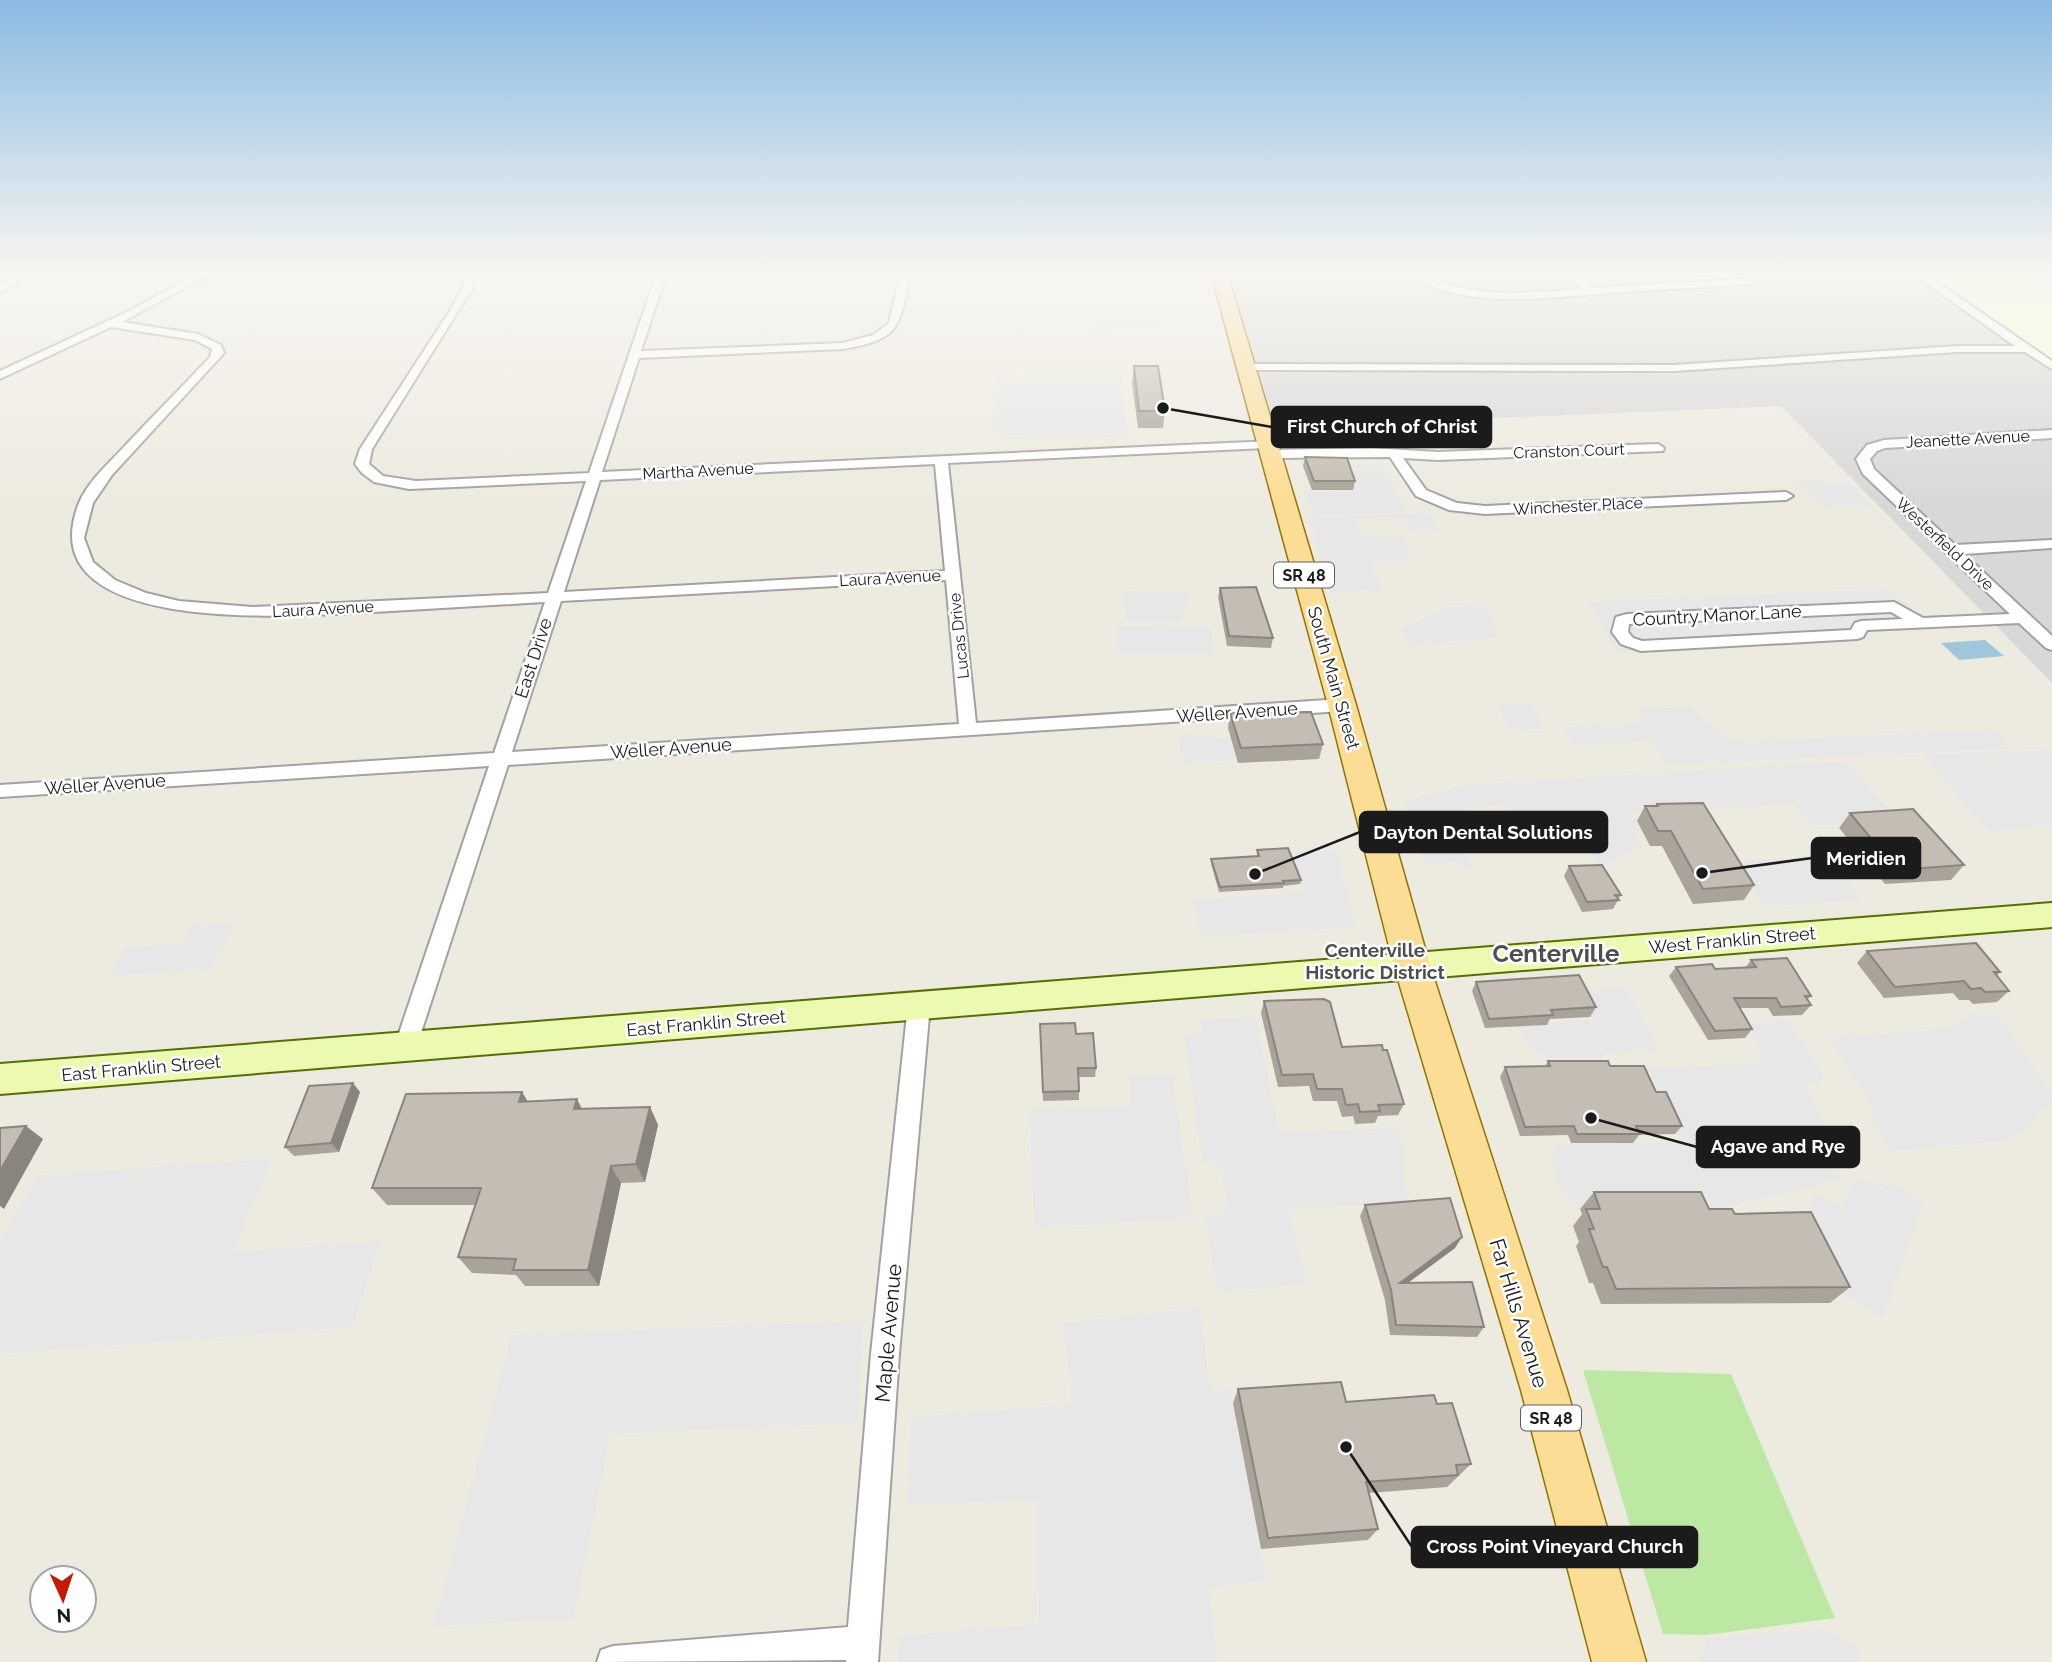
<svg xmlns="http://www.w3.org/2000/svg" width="2052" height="1662" viewBox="0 0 2052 1662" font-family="Raleway,sans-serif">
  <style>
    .residential { fill: #d9d8d8 }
    .education { fill: #faffd6 }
    .grass { fill: #bde8a4 }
    .parking { fill: #e7e7e7 }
    .water { fill: #9fc6db }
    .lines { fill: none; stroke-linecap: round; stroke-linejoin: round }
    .street-casing { stroke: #a2a2a2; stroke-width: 4 }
    .secondary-casing { stroke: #556f04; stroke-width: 4 }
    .primary-casing { stroke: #917400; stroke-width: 3 }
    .street { fill: #fff; fill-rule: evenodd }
    .secondary { fill: #ecf9b1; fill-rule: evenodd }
    .primary { fill: #fcdd95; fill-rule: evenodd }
    .wall { fill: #a9a39a }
    .shaded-wall { fill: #89847d }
    .building { fill: #c4bdb3; stroke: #89847d; stroke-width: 2 }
    .labels { text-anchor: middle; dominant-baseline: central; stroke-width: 5; stroke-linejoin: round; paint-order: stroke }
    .far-street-label { font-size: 16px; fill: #1b1b1b; stroke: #fff }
    .shield { fill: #fff; stroke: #5f5f5f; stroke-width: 2 }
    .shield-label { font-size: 16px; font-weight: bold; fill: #1b1b1b }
    .street-label { font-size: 18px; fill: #1b1b1b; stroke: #fff }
    .neighbourhood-label { font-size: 19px; font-weight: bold; fill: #4e4e4e; stroke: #fff }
    .near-street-label { font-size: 21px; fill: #1b1b1b; stroke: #fff }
    .district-label { font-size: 24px; font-weight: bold; fill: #4e4e4e; stroke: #fff }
    .leader { fill: none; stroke: #1b1b1b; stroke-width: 2.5 }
    .callout-dot { fill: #1b1b1b; stroke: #fff; stroke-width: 2.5 }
    .callout { fill: #1b1b1b; stroke: #1b1b1b; stroke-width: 2.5 }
    .callout-label { font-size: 19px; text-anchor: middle; font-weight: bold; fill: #fff }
  </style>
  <rect width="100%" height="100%" fill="#edeae0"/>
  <!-- residential -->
  <path class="residential" d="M 1219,269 L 1911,269 L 2052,366 L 2052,683 L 1781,406 L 1262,428 Z"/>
  <!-- education -->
  <path class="education" d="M 1911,269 L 2052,269 L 2052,366 Z"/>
  <!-- grass -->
  <path class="grass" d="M 1583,1370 L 1731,1374 L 1835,1618 L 1706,1635 L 1663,1634 Z"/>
  <!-- parking -->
  <path class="parking" d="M 1169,317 L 1174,327 L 1089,331 L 1086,321 Z
    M 995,377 L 1121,377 L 1128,436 L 1002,439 L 1001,431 L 992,431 Z
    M 1383,463 L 1405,512 L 1314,516 L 1306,491 L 1353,492 L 1344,464 Z
    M 1797,481 L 1848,482 L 1872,507 L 1820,506 Z
    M 1429,513 L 1437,531 L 1410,531 L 1405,519 L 1356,519 L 1363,537 L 1402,537 L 1412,562 L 1371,562 L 1381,590 L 1332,591 L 1309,518 Z
    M 1885,589 L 1933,622 L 1862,626 L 1855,640 L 1618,652 L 1588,602 Z
    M 1123,591 L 1185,592 L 1187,598 L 1181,621 L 1126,621 Z
    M 1484,606 L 1499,638 L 1409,644 L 1402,630 L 1444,610 L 1443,607 Z
    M 1117,626 L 1210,627 L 1214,653 L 1117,653 Z
    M 1532,704 L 1544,729 L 1512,730 L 1499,705 Z
    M 1689,707 L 1734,742 L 1995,730 L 2014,748 L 1668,765 L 1652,741 L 1573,745 L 1563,727 L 1645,724 L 1636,709 Z
    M 1193,734 L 1230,740 L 1237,760 L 1185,764 L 1177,735 Z
    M 2052,750 L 2052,826 L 1988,830 L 1922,755 Z
    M 1846,761 L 1897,820 L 1812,826 L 1794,804 L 1631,813 L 1643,836 L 1635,836 L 1640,846 L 1600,868 L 1580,832 L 1520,837 L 1506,805 L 1468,808 L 1477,834 L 1464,834 L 1460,840 L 1473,867 L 1467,867 L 1459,862 L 1426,863 L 1404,801 L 1468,785 Z
    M 1336,851 L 1356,927 L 1202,937 L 1193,900 L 1304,892 L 1290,852 Z
    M 1828,855 L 1862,900 L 1765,907 L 1735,861 Z
    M 235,923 L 211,969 L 110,976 L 125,948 L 182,944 L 192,926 Z
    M 1625,987 L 1658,1050 L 1609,1052 L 1600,1058 L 1549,1058 L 1530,1048 L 1520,1027 L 1593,1019 L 1580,991 Z
    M 1971,1013 L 1996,1013 L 2052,1093 L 2052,1103 L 2038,1111 L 2027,1130 L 2002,1141 L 1892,1151 L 1872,1123 L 1872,1105 L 1829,1038 L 1951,1029 Z
    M 1255,1017 L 1279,1132 L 1397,1128 L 1403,1149 L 1404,1185 L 1409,1204 L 1288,1208 L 1307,1284 L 1218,1292 L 1205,1217 L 1224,1213 L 1227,1203 L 1221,1162 L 1203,1162 L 1184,1035 L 1200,1033 L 1202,1030 L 1201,1019 Z
    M 1787,1020 L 1823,1075 L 1821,1082 L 1805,1085 L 1823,1120 L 1825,1160 L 1840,1180 L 1700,1212 L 1582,1209 L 1560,1189 L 1552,1160 L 1556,1144 L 1682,1143 L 1648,1068 L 1758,1064 L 1761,1059 L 1756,1040 L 1745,1023 Z
    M 1172,1075 L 1193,1218 L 1034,1228 L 1030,1109 L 1131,1107 L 1128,1076 Z
    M 271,1159 L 233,1252 L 380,1242 L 352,1327 L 0,1354 L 0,1241 L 38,1175 Z
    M 1853,1180 L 1894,1186 L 1923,1202 L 1883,1318 L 1834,1288 L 1797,1237 L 1815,1193 L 1843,1207 Z
    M 1200,1308 L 1210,1390 L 1230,1390 L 1266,1580 L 1209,1587 L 1217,1662 L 898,1662 L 900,1636 L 1039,1624 L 1038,1500 L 908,1504 L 912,1417 L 1071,1405 L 1072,1386 L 1062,1323 Z
    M 863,1321 L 857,1423 L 610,1434 L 573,1619 L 434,1626 L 512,1335 Z
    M 1818,1629 L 1858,1647 L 1858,1662 L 1701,1662 L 1707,1639 Z"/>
  <!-- water -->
  <path class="water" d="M 1985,640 L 2004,656 L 1959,660 L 1941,643 Z"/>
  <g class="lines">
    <defs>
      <path id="street" d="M 26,269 L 38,269 L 0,292 L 0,285 Z
        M 206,269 L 219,269 L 122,322 L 198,334 L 221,345 L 224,353 L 112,475 L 93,503 L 84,538 L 93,562 L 115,580 L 146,593 L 179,601 L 252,607 L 548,593 L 586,481 L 409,489 L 374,482 L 362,473 L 355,464 L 360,449 L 451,309 L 463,287 L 465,269 L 475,269 L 473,287 L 372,449 L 369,464 L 383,476 L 416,481 L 589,473 L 658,269 L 668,269 L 641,351 L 843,343 L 873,335 L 889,323 L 901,269 L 911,269 C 899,324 905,339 843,349 L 639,358 L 602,472 L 1271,441 L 1271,447 L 1266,448 L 948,463 L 976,723 L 1342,699 L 1351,705 L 1342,711 L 508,765 L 416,1048 L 413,1055 L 405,1058 L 397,1055 L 394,1048 L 489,766 L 0,797 L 0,785 L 494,753 L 545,602 C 494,605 442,608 391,611 C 321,614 23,644 79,503 C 87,483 107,465 122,449 C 151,418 181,388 210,357 L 212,349 L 195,340 L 111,327 L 4,377 L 0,379 L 0,371 L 129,311 ZM 935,464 L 945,571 L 564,592 L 600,480 ZM 946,580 L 959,724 L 512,752 L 561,601 Z
        M 1405,269 C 1425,269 1442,284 1462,288 C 1502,296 1543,292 1583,289 L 1559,269 L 1571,269 L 1595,288 L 1750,278 L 1755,281 L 1750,284 C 1703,287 1656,290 1610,293 C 1548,297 1456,313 1405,269 Z
        M 1906,269 L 1918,269 L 2052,361 L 2052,369 L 2025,352 L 1957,352 L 1674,371 L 1245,370 L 1239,367 L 1245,364 L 1674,365 L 1957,346 L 2015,346 Z
        M 2052,430 L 2052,438 L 1885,448 L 1877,451 L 1870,459 L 1874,469 L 1955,545 L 2052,540 L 2052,548 L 1964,554 L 2052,636 L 2052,650 L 2046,648 L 2019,623 L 1867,630 L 1863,637 L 1857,639 L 1641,651 L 1621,644 L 1612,632 L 1616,617 L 1627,614 L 1894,602 L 1923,618 L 2010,614 L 1863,474 L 1856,459 L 1867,445 L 1884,440 ZM 1891,612 L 1903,619 L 1861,621 L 1855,623 L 1851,630 L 1642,641 L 1633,638 L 1628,632 L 1629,624 Z
        M 1658,444 L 1664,448 L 1663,451 L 1438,460 L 1403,458 L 1426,490 L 1457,503 L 1485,506 L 1786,492 L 1793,496 L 1786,500 L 1485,514 L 1449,510 L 1416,496 L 1390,457 L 1270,458 L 1263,454 L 1270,450 L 1372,448 L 1438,452 Z
        M 919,996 L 927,999 L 930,1005 L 899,1354 L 878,1662 L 846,1662 L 846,1660 L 597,1662 L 601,1650 L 613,1646 L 848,1627 L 871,1354 L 908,1005 L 911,999 Z"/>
      <path id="secondary" d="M 2052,903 L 2052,927 L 0,1094 L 0,1064 Z"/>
      <path id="primary" d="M 1210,269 L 1226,269 L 1356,705 L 1430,966 L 1567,1390 L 1646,1662 L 1592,1662 L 1521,1390 L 1394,966 L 1328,705 Z"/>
    </defs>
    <!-- street casing -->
    <use href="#street" class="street-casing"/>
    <!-- secondary casing -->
    <use href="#secondary" class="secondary-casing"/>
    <!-- primary casing -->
    <use href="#primary" class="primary-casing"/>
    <!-- street -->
    <use href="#street" class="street"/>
    <!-- secondary -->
    <use href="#secondary" class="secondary"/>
    <!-- primary -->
    <use href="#primary" class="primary"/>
  </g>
  <!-- wall -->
  <path class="wall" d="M 1987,269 L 2052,269 L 2052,278 L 2002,278 Z
    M 1134,366 L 1165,411 L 1163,428 L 1138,428 L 1132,383 Z
    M 1305,457 L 1355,481 L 1353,490 L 1312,490 L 1303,466 Z
    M 1220,588 L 1273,638 L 1271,648 L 1227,646 L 1218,597 Z
    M 1230,713 L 1323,744 L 1319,759 L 1238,763 L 1228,728 Z
    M 1657,804 L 1754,885 L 1744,900 L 1693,904 L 1662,846 L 1650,846 L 1637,821 L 1645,806 L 1655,806 Z
    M 1850,813 L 1964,865 L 1951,880 L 1885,884 L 1839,828 Z
    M 1257,850 L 1301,880 L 1300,884 L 1283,886 L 1283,888 L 1219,892 L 1211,864 L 1211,859 L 1257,857 Z
    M 1569,866 L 1621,895 L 1613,909 L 1582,912 L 1564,876 Z
    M 1867,951 L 2000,972 L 1997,976 L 2009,991 L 1997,1002 L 1973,1004 L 1969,1000 L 1959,1000 L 1953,993 L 1884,998 L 1857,963 Z
    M 1751,960 L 1811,996 L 1807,1000 L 1811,1005 L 1802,1015 L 1773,1016 L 1768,1008 L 1739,1008 L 1752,1029 L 1745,1038 L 1708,1040 L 1669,976 L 1676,967 L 1715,969 L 1745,968 Z
    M 1476,982 L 1596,1007 L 1590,1017 L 1550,1019 L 1547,1025 L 1485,1028 L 1472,991 Z
    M 1264,1001 L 1404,1104 L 1398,1115 L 1378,1116 L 1375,1123 L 1355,1124 L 1353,1116 L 1342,1117 L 1337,1101 L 1313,1101 L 1309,1086 L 1278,1087 L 1261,1013 Z
    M 1040,1024 L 1076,1034 L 1096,1068 L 1095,1077 L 1079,1077 L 1079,1100 L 1043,1101 Z
    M 1548,1061 L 1610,1066 L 1656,1092 L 1682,1126 L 1675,1134 L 1639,1135 L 1633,1143 L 1571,1143 L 1568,1135 L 1520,1136 L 1500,1077 L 1505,1067 L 1545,1066 Z
    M 360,1092 L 339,1152 L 294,1156 L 285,1147 Z
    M 522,1092 L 527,1101 L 582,1109 L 650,1107 L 658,1125 L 645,1182 L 621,1183 L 599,1286 L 525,1286 L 516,1275 L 472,1273 L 458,1257 L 475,1205 L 387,1205 L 372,1188 Z
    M 1594,1192 L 1709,1209 L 1735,1214 L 1850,1287 L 1830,1303 L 1601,1304 L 1593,1283 L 1589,1283 L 1576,1246 L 1579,1242 L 1573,1226 L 1582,1214 L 1580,1209 Z
    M 1365,1205 L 1455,1248 L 1408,1283 L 1484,1327 L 1477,1337 L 1390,1335 L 1385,1300 L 1360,1216 Z
    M 1238,1389 L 1346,1402 L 1437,1404 L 1471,1464 L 1447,1487 L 1369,1493 L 1378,1529 L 1368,1540 L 1261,1549 L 1233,1403 Z"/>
  <!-- shaded-wall -->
  <path class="shaded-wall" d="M 353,1083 L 360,1092 L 339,1152 L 331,1143 Z
    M 522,1092 L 533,1110 L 519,1102 Z
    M 577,1099 L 586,1117 L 574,1109 Z
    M 650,1107 L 658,1125 L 645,1182 L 636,1164 Z
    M 26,1126 L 43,1139 L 4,1209 L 0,1206 L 0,1171 Z
    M 611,1166 L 621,1183 L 599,1286 L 588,1270 Z
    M 1462,1237 L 1455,1248 L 1394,1293 L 1400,1283 Z"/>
  <!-- building -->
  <path class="building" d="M 1134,366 L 1158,366 L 1165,411 L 1139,411 Z
    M 1305,457 L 1347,458 L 1355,481 L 1314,481 Z
    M 1256,587 L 1273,638 L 1229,636 L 1220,588 Z
    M 1311,712 L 1323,744 L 1241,748 L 1230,713 Z
    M 1703,803 L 1754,885 L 1703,889 L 1671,831 L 1658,831 L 1645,806 L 1658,806 L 1657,804 Z
    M 1913,809 L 1964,865 L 1897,870 L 1850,813 Z
    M 1288,848 L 1301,880 L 1283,881 L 1284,883 L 1220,887 L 1211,859 L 1259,856 L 1257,850 Z
    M 1602,865 L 1621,895 L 1615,895 L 1619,900 L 1587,902 L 1569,866 Z
    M 1976,943 L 2000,972 L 1994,972 L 2009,991 L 1985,992 L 1981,988 L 1971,989 L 1964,981 L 1895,987 L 1867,951 Z
    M 1787,958 L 1811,996 L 1805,996 L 1811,1005 L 1781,1007 L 1776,998 L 1734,998 L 1752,1029 L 1715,1031 L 1676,967 L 1712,964 L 1715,969 L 1756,967 L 1751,960 Z
    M 1579,975 L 1596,1007 L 1551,1010 L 1553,1015 L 1489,1019 L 1476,982 Z
    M 1324,999 L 1330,1002 L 1342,1047 L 1382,1045 L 1383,1050 L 1387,1050 L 1404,1104 L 1378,1105 L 1380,1111 L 1360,1112 L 1358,1104 L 1346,1105 L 1342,1089 L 1317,1089 L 1313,1074 L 1282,1075 L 1264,1001 Z
    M 1075,1023 L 1076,1034 L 1093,1033 L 1096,1068 L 1078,1068 L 1079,1091 L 1043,1092 L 1040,1024 Z
    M 1548,1061 L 1608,1061 L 1610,1066 L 1644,1066 L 1656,1092 L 1666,1092 L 1682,1126 L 1636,1126 L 1640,1134 L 1577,1134 L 1574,1126 L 1525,1127 L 1505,1067 L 1550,1066 Z
    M 353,1083 L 331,1143 L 285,1147 L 309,1086 Z
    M 522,1092 L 519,1102 L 577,1099 L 574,1109 L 650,1107 L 636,1164 L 611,1166 L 588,1270 L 513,1270 L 516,1259 L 458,1257 L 481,1188 L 372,1188 L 406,1094 Z
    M 26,1126 L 0,1171 L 0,1128 Z
    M 1594,1192 L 1701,1192 L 1709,1209 L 1732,1209 L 1735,1214 L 1811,1212 L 1850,1287 L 1616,1289 L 1607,1267 L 1603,1267 L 1589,1229 L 1594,1229 L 1586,1209 L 1600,1209 Z
    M 1450,1198 L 1462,1237 L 1400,1283 L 1472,1282 L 1484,1327 L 1396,1325 L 1391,1290 L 1365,1205 Z
    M 1341,1382 L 1346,1402 L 1434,1395 L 1437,1404 L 1452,1403 L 1471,1464 L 1456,1465 L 1458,1475 L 1366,1482 L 1378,1529 L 1268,1538 L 1238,1389 Z"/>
  <!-- sky -->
  <linearGradient id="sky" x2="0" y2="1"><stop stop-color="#8bbbe3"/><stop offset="0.54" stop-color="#f7f6f1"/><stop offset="1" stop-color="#f7f6f1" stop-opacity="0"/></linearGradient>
  <rect width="2052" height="502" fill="url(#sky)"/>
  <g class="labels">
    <!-- far-street labels -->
    <g class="far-street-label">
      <text transform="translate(1968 439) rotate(-3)">Jeanette Avenue</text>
      <text transform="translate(1569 451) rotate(-2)">Cranston Court</text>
      <text transform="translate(698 471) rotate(-3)">Martha Avenue</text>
      <text transform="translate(1578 506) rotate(-3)">Winchester Place</text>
      <text transform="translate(1945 544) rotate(43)">Westerfield Drive</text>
      <text transform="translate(890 578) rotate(-3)">Laura Avenue</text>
      <text transform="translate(323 609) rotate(-3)">Laura Avenue</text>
      <text transform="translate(959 636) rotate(-96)">Lucas Drive</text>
    </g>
    <!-- shield labels -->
    <g class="shield">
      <rect x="1274" y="562.5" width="60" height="25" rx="5"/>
      <rect x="1521" y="1405.5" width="60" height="25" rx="5"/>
    </g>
    <g class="shield-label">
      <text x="1304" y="575">SR 48</text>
      <text x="1551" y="1418">SR 48</text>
    </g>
    <!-- street labels -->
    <g class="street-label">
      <text transform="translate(1717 615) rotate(-3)">Country Manor Lane</text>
      <text transform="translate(533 658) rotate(-72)">East Drive</text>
      <text transform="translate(1334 678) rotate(74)">South Main Street</text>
      <text transform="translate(1237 712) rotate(-4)">Weller Avenue</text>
      <text transform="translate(671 748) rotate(-4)">Weller Avenue</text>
      <text transform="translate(105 784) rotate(-4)">Weller Avenue</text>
      <text transform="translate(1732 940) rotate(-5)">West Franklin Street</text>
      <text transform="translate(706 1023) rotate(-5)">East Franklin Street</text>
      <text transform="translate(141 1068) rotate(-5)">East Franklin Street</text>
    </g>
    <!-- neighbourhood labels -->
    <g class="neighbourhood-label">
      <text x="1375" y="950">Centerville<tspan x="1375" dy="22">Historic District</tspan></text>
    </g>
    <!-- near-street labels -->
    <g class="near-street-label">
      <text transform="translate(1519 1313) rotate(73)">Far Hills Avenue</text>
      <text transform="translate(888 1333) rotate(-85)">Maple Avenue</text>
    </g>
    <!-- district labels -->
    <g class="district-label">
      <text x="1556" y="953">Centerville</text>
    </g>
  </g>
  <!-- callouts -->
  <path class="leader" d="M1163 408L1272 427M1255 874L1360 832M1702 873L1812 858M1591 1118L1697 1147M1346 1447L1412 1547"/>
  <g class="callout-dot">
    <circle cx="1163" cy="408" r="7"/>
    <circle cx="1255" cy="874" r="7"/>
    <circle cx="1702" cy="873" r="7"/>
    <circle cx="1591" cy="1118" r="7"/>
    <circle cx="1346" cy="1447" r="7"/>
  </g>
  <g class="callout">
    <rect x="1272" y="407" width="219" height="40" rx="7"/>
    <rect x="1360" y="812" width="247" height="40" rx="7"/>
    <rect x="1812" y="838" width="108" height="40" rx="7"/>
    <rect x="1697" y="1127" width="162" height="40" rx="7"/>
    <rect x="1412" y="1527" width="285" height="40" rx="7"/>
  </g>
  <g class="callout-label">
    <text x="1382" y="433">First Church of Christ</text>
    <text x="1483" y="839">Dayton Dental Solutions</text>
    <text x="1866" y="865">Meridien</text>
    <text x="1778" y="1153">Agave and Rye</text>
    <text x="1555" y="1553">Cross Point Vineyard Church</text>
  </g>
  <!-- north arrow -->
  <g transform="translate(63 1599) rotate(177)"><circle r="33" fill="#ffffff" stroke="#a4a4a4" stroke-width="2"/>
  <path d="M0-5L12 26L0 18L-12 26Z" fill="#c51a00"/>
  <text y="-10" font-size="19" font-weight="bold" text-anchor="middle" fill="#1b1b1b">N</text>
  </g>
</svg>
